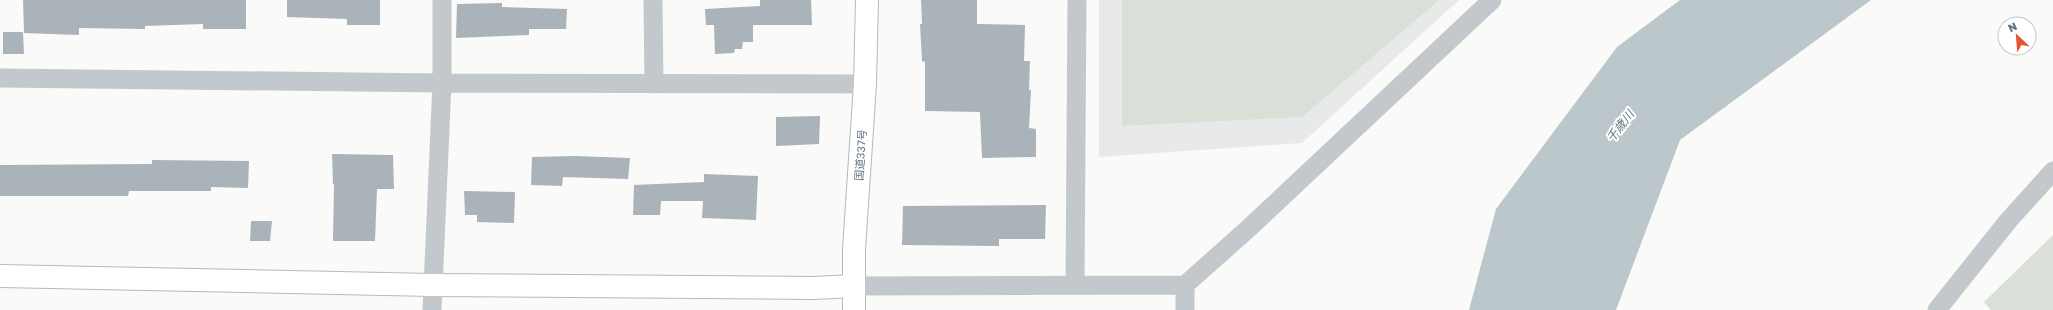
<svg xmlns="http://www.w3.org/2000/svg" width="2053" height="310" viewBox="0 0 2053 310" font-family="'Golos Text','Noto Sans JP',sans-serif">
  <style>
    .built { fill: #e8e9e9 }
    .green { fill: #dadfd7 }
    .water { fill: #bbc7cb }
    .building { fill: #aab3b9 }
    .lines { fill: none; stroke-linecap: round; stroke-linejoin: round }
    .secondary-casing { stroke: #b3babf; stroke-width: 24 }
    .highway-casing { stroke: #b4b9bd; stroke-width: 24 }
    .street { stroke: #c3c8cc; stroke-width: 19 }
    .secondary { stroke: #fff; stroke-width: 22 }
    .highway { stroke: #fff; stroke-width: 22 }
    .labels { text-anchor: middle; dominant-baseline: central; stroke-width: 4; stroke-linejoin: round; paint-order: stroke }
    .street-label { font-size: 11px; fill: #657683; stroke: #fff }
    .water-label { font-size: 12px; font-style: italic; fill: #60757c; stroke: #fff }
  </style>
  <rect width="100%" height="100%" fill="#fafaf8"/>
  <!-- built -->
  <path class="built" d="M 1099,0 L 1459,0 L 1302,143 L 1099,157 Z"/>
  <!-- green -->
  <path class="green" d="M 1122,0 L 1439,0 L 1302,117 L 1122,126 Z
    M 2053,235 L 2053,310 L 1991,310 L 1984,302 Z"/>
  <!-- water -->
  <path class="water" d="M 1680,0 L 1871,0 L 1680,140 L 1616,310 L 1469,310 L 1496,209 L 1617,47 Z"/>
  <!-- building -->
  <path class="building" d="M 23,0 L 246,0 L 246,29 L 203,29 L 203,24 L 145,26 L 145,29 L 79,28 L 79,35 L 24,33 Z
    M 287,0 L 380,0 L 380,25 L 347,25 L 347,19 L 287,17 Z
    M 760,0 L 811,0 L 812,25 L 753,25 L 753,42 L 743,42 L 742,49 L 735,49 L 734,53 L 715,54 L 714,25 L 706,25 L 705,9 L 760,6 Z
    M 921,0 L 977,0 L 977,24 L 1025,25 L 1024,61 L 1030,61 L 1029,90 L 1031,90 L 1029,128 L 1036,129 L 1036,157 L 982,158 L 980,112 L 925,111 L 925,62 L 922,61 L 920,24 L 922,24 Z
    M 502,3 L 502,7 L 567,9 L 566,29 L 529,29 L 529,35 L 456,38 L 457,4 Z
    M 3,32 L 23,32 L 24,54 L 3,54 Z
    M 820,116 L 819,144 L 776,146 L 776,117 Z
    M 332,154 L 393,155 L 394,189 L 377,189 L 375,241 L 333,241 L 334,184 L 333,184 Z
    M 575,156 L 630,158 L 628,179 L 563,177 L 562,186 L 531,185 L 532,157 Z
    M 152,160 L 249,161 L 248,188 L 211,187 L 211,191 L 129,191 L 128,196 L 0,196 L 0,165 L 152,164 Z
    M 704,174 L 758,176 L 756,220 L 702,218 L 703,201 L 661,201 L 660,215 L 633,215 L 634,185 L 704,182 Z
    M 464,191 L 515,192 L 514,223 L 477,222 L 477,215 L 465,215 Z
    M 1046,205 L 1045,239 L 999,239 L 999,246 L 902,245 L 903,206 Z
    M 251,221 L 272,221 L 270,241 L 250,241 Z"/>
  <g class="lines">
    <defs>
      <path id="secondary" d="M 0,276 L 432,285 L 813,288 L 854,286"/>
      <path id="highway" d="M 854,310 L 854,249 L 865,84 L 867,0"/>
    </defs>
    <!-- secondary casing -->
    <use href="#secondary" class="secondary-casing"/>
    <!-- highway casing -->
    <use href="#highway" class="highway-casing"/>
    <!-- street -->
    <path class="street" d="M 653,0 L 654,84
      M 0,78 L 442,83 L 865,84
      M 1075,285 L 1077,0
      M 1185,285 L 1185,310
      M 854,286 L 1185,285 L 1249,228 L 1492,0
      M 432,310 L 442,83 L 442,0
      M 1937,310 L 2008,221 L 2053,171"/>
    <!-- secondary -->
    <use href="#secondary" class="secondary"/>
    <!-- highway -->
    <use href="#highway" class="highway"/>
  </g>
  <g class="labels">
    <!-- street labels -->
    <g class="street-label">
      <text transform="translate(860 155) rotate(-86)">国道337号</text>
    </g>
    <!-- water labels -->
    <g class="water-label">
      <text transform="translate(1620 126) rotate(-52)">千歳川</text>
    </g>
  </g>
  <!-- north arrow -->
  <g transform="translate(2017 36) rotate(334)"><circle r="19" fill="#ffffff" stroke="#c1c8cd"/>
  <path d="M0-3L7 15L0 10L-7 15Z" fill="#e4572e"/>
  <text y="-6" font-size="11" font-weight="bold" text-anchor="middle" fill="#657683">N</text>
  </g>
</svg>
